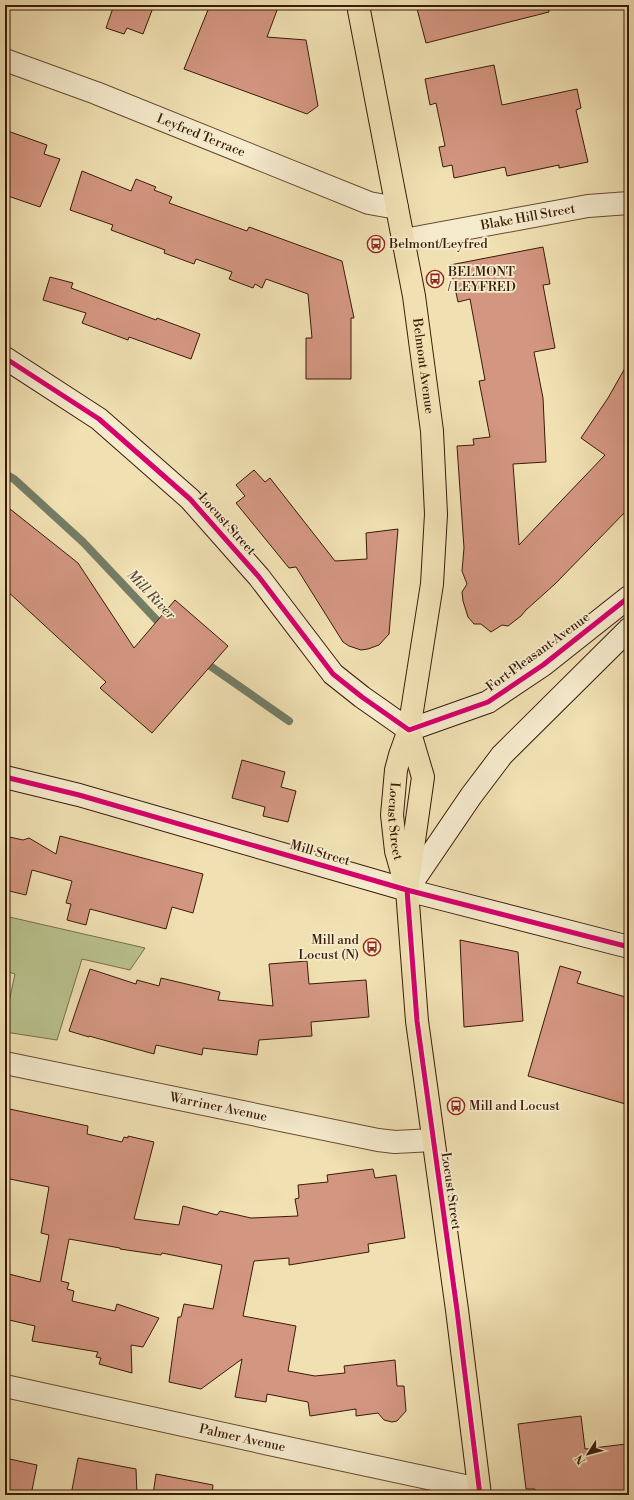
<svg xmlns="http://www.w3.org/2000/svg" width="634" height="1500" viewBox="0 0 634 1500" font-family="'Libre Bodoni',serif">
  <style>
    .green { fill: #b8c28d; stroke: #796e4a }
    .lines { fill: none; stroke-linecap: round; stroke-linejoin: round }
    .stream { stroke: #747d66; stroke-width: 8 }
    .building { fill: #d39681; stroke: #3a1b07 }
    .street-casing { stroke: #684c32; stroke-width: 24 }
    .secondary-casing { stroke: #3a1b07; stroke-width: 24 }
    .primary-casing { stroke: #3a1b07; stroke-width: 24 }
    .street { stroke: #f5ebcd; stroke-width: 22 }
    .secondary { stroke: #f5ebcd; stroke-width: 22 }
    .primary { stroke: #f0e0b2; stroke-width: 22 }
    .cycleway-casing { stroke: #f5ebcd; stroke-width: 8 }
    .cycleway { stroke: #d6006c; stroke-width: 5 }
    .labels { text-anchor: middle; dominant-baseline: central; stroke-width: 3.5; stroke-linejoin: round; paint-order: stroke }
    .street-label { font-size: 13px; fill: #3a1b07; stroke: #f5ebcd }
    .poi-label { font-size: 13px; fill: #3a1b07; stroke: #f5ebcd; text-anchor: start }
    .water-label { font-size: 14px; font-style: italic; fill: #574c37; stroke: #f5ebcd }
  </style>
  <rect width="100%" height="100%" fill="#f0e0b2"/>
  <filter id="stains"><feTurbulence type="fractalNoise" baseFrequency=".005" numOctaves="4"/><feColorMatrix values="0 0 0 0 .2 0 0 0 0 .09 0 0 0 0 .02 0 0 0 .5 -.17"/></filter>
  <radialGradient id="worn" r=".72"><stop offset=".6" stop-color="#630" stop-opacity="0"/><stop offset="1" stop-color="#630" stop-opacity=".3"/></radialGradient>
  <!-- green -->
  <path class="green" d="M 5,916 L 145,948 L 130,970 L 82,959 L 57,1040 L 5,1032 L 5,1021 L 15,974 L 5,971 Z"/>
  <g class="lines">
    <!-- stream -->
    <path class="stream" d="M 5,474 L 14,479 L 83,542 L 165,629
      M 203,661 L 289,721"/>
  </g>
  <!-- building -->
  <path class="building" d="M 114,5 L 154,5 L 143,34 L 127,28 L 124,34 L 106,28 Z
    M 210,5 L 279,5 L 267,37 L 306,40 L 318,106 L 307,114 L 184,69 Z
    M 416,5 L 548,5 L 549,12 L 426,43 Z
    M 494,65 L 502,105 L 577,89 L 581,108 L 576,110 L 588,162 L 559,168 L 559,165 L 507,176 L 505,167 L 454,178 L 452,165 L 443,167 L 439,147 L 445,146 L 436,103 L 430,105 L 425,79 Z
    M 5,130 L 47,145 L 44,154 L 60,159 L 40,207 L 5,195 Z
    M 82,171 L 131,191 L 136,179 L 156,187 L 154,190 L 172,197 L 169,203 L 247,231 L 249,227 L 342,261 L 354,318 L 351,318 L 351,379 L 306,379 L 306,338 L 312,338 L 308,294 L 266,279 L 262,288 L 255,284 L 253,288 L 229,279 L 232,272 L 196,259 L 194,264 L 164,253 L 165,250 L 111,230 L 113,225 L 70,210 Z
    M 543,247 L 550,284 L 543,285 L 555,348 L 534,352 L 543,398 L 546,462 L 513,464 L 519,545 L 605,455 L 581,438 L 608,398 L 629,361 L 629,508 L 555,584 L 526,610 L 521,616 L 508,626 L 502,625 L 491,632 L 481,624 L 474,624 L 468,617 L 463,601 L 462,592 L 467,584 L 462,571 L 464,548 L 457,446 L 474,445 L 473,439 L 490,437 L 479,381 L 485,380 L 470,299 L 458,302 L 450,265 Z
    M 50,277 L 73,283 L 71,288 L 156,320 L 157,318 L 200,334 L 191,359 L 129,337 L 128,340 L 82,323 L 86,313 L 43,300 Z
    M 254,470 L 265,482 L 270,478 L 335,561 L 367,559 L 366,533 L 398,529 L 389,634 L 379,645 L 368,649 L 361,650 L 349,646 L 343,642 L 296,567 L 289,568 L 236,503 L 245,496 L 236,485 Z
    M 5,505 L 78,563 L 134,648 L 175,600 L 228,646 L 152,733 L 100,688 L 106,682 L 5,589 Z
    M 242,760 L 285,772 L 281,787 L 296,791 L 288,822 L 263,816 L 265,807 L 232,798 Z
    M 5,836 L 23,840 L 29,838 L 56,854 L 60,836 L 203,874 L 193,913 L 172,907 L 166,929 L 90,909 L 86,925 L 67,920 L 71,904 L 66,903 L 72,881 L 32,870 L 26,895 L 5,890 Z
    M 460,940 L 518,952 L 523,1021 L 464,1027 Z
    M 307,961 L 309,984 L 366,980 L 369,1017 L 311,1022 L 312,1036 L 259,1040 L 257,1055 L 203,1048 L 202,1055 L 156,1045 L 154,1054 L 89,1036 L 89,1037 L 69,1031 L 90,969 L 136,984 L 137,980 L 159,986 L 161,978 L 220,992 L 218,1000 L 273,1006 L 269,964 Z
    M 560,966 L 581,972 L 577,983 L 629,998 L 629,1105 L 528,1076 Z
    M 5,1108 L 88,1126 L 87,1134 L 122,1142 L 124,1137 L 128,1138 L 128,1136 L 154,1142 L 134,1219 L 179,1225 L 183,1206 L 217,1215 L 220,1211 L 251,1218 L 298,1216 L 295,1199 L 299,1198 L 298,1185 L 328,1182 L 327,1175 L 373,1169 L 375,1178 L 396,1175 L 405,1238 L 368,1244 L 369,1252 L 289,1265 L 289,1258 L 254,1261 L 243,1316 L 296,1326 L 288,1371 L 315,1376 L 345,1373 L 344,1366 L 395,1360 L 397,1386 L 404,1386 L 406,1411 L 397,1421 L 392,1422 L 384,1420 L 378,1413 L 356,1416 L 356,1409 L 310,1416 L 308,1402 L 267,1394 L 266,1402 L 235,1397 L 242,1359 L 201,1389 L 169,1382 L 178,1317 L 181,1317 L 184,1304 L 213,1309 L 222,1265 L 162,1253 L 161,1255 L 120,1249 L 120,1248 L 69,1239 L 61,1281 L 69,1283 L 67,1289 L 74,1291 L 72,1301 L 115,1311 L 117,1304 L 159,1318 L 143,1347 L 131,1345 L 132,1373 L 99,1364 L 101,1358 L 96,1357 L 98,1352 L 32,1341 L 35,1326 L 5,1319 L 5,1273 L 40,1282 L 49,1235 L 41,1233 L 49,1187 L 5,1178 Z
    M 581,1416 L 585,1449 L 626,1444 L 629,1466 L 629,1495 L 536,1495 L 535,1489 L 526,1489 L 518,1424 Z
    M 5,1458 L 37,1465 L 31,1495 L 5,1495 Z
    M 78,1458 L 136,1469 L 137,1495 L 71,1495 Z
    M 156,1474 L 213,1485 L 212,1495 L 153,1495 Z"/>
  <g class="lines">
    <defs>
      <g id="street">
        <path id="s1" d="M 5,60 L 96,93 L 369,203 L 397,208"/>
        <path id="s2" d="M 404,240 L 588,206 L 629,203"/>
        <path id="s3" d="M 5,1063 L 378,1140 L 395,1142 L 433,1140"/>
        <path id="s4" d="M 5,1386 L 283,1447 L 479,1489"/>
      </g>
      <path id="secondary" d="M 5,358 L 99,419 L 190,499 L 259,577 L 333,674 L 362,697 L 409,730 L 488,702 L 543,665 L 629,597
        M 5,777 L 79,795 L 407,890 L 629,947
        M 407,890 L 471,796 L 502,755 L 629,629"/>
      <g id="primary">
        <path id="s5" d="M 358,5 L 414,296 L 432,431 L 436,514 L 432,584 L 409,730 L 400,755 L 396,770 L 392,815 L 396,851 L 407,890"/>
        <path d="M 409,730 L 423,777 L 407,890 L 417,1021 L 457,1310 L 480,1495"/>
      </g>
    </defs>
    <!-- street casing -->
    <use href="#street" class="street-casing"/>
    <!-- secondary casing -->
    <use href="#secondary" class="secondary-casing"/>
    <!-- primary casing -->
    <use href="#primary" class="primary-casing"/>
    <!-- street -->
    <use href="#street" class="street"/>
    <!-- secondary -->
    <use href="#secondary" class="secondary"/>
    <!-- primary -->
    <use href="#primary" class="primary"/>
    <defs>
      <path id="cycleway" d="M 5,358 L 99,419 L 190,499 L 259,577 L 333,674 L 362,697 L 409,730 L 488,702 L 543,665 L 629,597
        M 5,777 L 79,795 L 407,890 L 629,947
        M 407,890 L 417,1021 L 457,1310 L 480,1495"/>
    </defs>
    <!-- cycleway casing -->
    <use href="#cycleway" class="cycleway-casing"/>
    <!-- cycleway -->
    <use href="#cycleway" class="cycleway"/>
  </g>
  <!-- icons -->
  <defs>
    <symbol id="bus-ring" viewBox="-11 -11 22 22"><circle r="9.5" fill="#f5ebcd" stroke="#8f2418" stroke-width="1.5"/><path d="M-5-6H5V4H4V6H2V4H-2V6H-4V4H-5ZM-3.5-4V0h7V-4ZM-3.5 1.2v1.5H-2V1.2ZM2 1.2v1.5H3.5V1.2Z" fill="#8f2418"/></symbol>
  </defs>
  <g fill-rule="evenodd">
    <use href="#bus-ring" x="366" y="234" width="20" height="20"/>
    <use href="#bus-ring" x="425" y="269" width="20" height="20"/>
    <use href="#bus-ring" x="362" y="937" width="20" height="20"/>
    <use href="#bus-ring" x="446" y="1096" width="20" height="20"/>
  </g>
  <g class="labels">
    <!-- street labels -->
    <g class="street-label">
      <text stroke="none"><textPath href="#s1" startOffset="210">Leyfred Terrace</textPath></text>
      <text stroke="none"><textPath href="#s2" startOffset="126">Blake Hill Street</textPath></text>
      <text stroke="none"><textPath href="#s5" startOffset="367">Belmont Avenue</textPath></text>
      <text transform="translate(227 524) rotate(48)">Locust Street</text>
      <text transform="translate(538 652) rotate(-36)">Fort Pleasant Avenue</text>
      <text stroke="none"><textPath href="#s5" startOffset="827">Locust Street</textPath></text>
      <text transform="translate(320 853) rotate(16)">Mill Street</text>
      <text stroke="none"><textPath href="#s3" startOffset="218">Warriner Avenue</textPath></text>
      <text transform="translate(451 1191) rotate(82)">Locust Street</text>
      <text stroke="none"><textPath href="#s4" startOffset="243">Palmer Avenue</textPath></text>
    </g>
    <!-- poi labels -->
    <g class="poi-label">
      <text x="389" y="244">Belmont/Leyfred</text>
      <text x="448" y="272">BELMONT<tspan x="448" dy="15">/ LEYFRED</tspan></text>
      <text x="359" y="940" text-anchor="end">Mill and<tspan x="359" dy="15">Locust (N)</tspan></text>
      <text x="469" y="1106">Mill and Locust</text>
    </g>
    <!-- water labels -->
    <g class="water-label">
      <text transform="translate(151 595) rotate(46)">Mill River</text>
    </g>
  </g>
  <!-- margin -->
  <rect width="634" height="1500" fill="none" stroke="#f0e0b2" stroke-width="20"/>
  <rect x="6" y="6" width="622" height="1488" fill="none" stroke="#3a1b07" stroke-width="2"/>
  <rect x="10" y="10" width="614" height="1480" fill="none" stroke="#3a1b07"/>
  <!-- north arrow -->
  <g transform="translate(588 1454) rotate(234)" stroke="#f5ebcd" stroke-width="3" paint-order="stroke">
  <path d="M0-3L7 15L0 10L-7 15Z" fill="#3a1b07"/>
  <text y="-6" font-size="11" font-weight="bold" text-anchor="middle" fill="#3a1b07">N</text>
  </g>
  <rect width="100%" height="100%" filter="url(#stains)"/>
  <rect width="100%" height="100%" fill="url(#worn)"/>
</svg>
